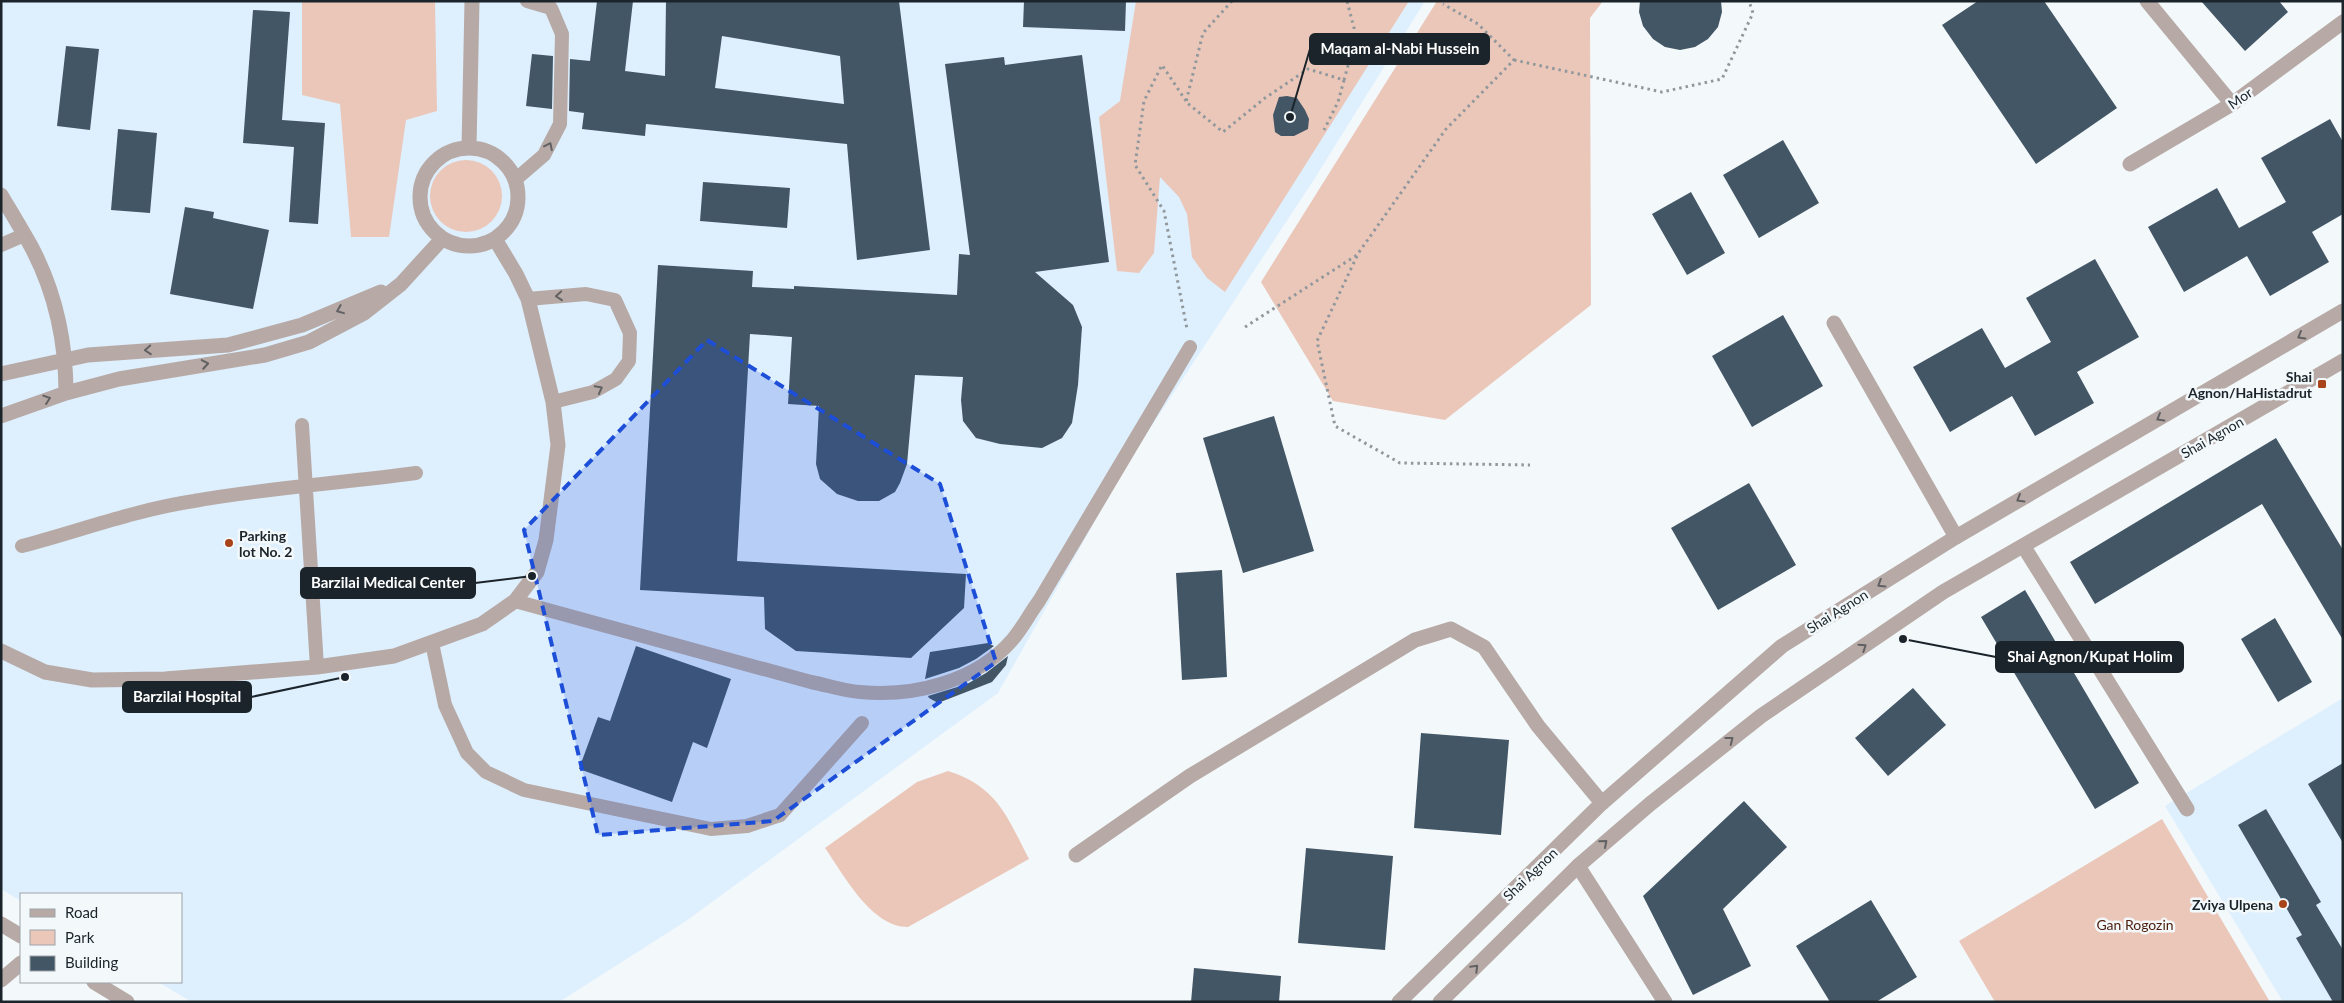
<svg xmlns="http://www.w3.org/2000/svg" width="2344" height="1003" viewBox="0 0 2344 1003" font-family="Lato,sans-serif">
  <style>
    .built { fill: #deeffe }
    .green { fill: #ebc7ba }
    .building { fill: #435665; fill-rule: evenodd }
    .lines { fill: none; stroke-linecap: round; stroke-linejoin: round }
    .path { stroke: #91989c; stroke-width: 3; stroke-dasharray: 2.5 4; stroke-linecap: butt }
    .service { stroke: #b7aaa6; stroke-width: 14 }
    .minor { stroke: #b7aaa6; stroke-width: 15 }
    .tertiary { stroke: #b7aaa6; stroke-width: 15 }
    .oneway { stroke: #616062 }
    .marked { fill: #1d4ed8; fill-opacity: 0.2; stroke: #1d4ed8; stroke-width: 4; stroke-dasharray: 10 6; stroke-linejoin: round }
    .poi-dot { fill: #a94319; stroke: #f3f8fb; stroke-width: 2 }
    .labels { text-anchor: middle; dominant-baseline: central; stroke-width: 5; stroke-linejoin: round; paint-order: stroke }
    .street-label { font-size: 14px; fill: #1b242a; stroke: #f3f8fb }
    .poi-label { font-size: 14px; font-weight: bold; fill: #1b242a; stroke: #f3f8fb; text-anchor: end }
    .park-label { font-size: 14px; fill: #4c1d0a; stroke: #f3f8fb }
    .leader { fill: none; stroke: #1b242a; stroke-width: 2 }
    .callout-dot { fill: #1b242a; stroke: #f3f8fb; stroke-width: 2 }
    .callout { fill: #1b242a; stroke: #1b242a; stroke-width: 2 }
    .callout-label { font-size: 15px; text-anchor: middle; font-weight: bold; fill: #fff }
  </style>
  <rect width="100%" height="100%" fill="#f3f8fb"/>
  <!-- built -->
  <path class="built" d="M 1,1 L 1425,1 L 1315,178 L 1130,459 L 998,693 L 686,921 L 559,1002 L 192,1002 L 158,982 L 181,982 L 181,894 L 21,894 L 21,901 L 1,889 Z
    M 2343,698 L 2343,1002 L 2283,1002 L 2165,806 Z"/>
  <!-- green -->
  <path class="green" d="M 302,1 L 435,1 L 437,111 L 406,120 L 389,237 L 351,237 L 340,104 L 302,95 Z
    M 1136,1 L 1409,1 L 1225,292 L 1207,278 L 1192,257 L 1187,214 L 1179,197 L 1160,177 L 1154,253 L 1139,273 L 1117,271 L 1099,117 L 1120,101 Z
    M 1437,1 L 1603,1 L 1590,18 L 1591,305 L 1445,420 L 1333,401 L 1261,282 Z
    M430 196a36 36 0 1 1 72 0a36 36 0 1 1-72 0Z
    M 948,771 C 998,787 1007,817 1029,859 L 908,927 C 871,927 844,875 825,848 L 917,782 Z
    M 2162,819 L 2270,1002 L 1995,1002 L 1959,941 Z"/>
  <!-- building -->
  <path class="building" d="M 597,1 L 633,1 L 625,71 L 665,76 L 666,1 L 899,1 L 930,250 L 857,260 L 847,144 L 646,124 L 645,136 L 582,129 L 584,113 L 569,111 L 570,59 L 590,61 ZM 722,36 L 840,56 L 844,104 L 715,88 Z
    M 1024,1 L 1126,1 L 1125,31 L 1023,27 Z
    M 1640,1 L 1721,1 L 1722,12 L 1718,27 L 1708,39 L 1695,47 L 1680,50 L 1665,47 L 1653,39 L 1643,26 L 1639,12 Z
    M 1978,1 L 2044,1 L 2117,108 L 2036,164 L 1942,25 Z
    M 2201,1 L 2279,1 L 2288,12 L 2245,51 Z
    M 253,10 L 290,12 L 282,120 L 325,123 L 318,224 L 289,222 L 294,147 L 243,143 Z
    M 66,46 L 99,49 L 90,130 L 57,126 Z
    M 532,54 L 553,56 L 552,109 L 526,106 Z
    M 1082,55 L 1109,262 L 1035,272 L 1073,305 L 1082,327 L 1078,385 L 1072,423 L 1062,438 L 1042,448 L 1000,444 L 976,438 L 963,421 L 961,400 L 963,377 L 915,375 L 907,464 L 900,483 L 895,492 L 879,501 L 858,501 L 837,494 L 820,479 L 816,464 L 819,406 L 788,404 L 792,337 L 750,334 L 737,561 L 966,574 L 964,608 L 911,658 L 796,651 L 765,629 L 764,597 L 640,590 L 658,265 L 753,271 L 752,287 L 794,289 L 794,286 L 957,295 L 959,254 L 970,255 L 945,64 L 1004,57 L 1005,65 Z
    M 1287,96 L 1297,98 L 1305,110 L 1309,119 L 1308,129 L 1294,136 L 1281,136 L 1275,132 L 1273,115 L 1279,97 Z
    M 2330,119 L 2343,142 L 2343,214 L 2312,232 L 2329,262 L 2270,296 L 2247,256 L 2184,292 L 2148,227 L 2217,188 L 2239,228 L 2286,202 L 2261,158 Z
    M 118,129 L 157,133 L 150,213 L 111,210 Z
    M 1783,140 L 1819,203 L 1759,238 L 1723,175 Z
    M 703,182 L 790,188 L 787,228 L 700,221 Z
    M 1691,192 L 1725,253 L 1687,275 L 1652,214 Z
    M 185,207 L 214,212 L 213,218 L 269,230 L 253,309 L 170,294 Z
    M 2095,259 L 2139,337 L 2077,372 L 2094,403 L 2035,436 L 2012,396 L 1950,432 L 1913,367 L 1982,328 L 2005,368 L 2051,342 L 2026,298 Z
    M 1783,315 L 1823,386 L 1752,427 L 1712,356 Z
    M 1274,416 L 1314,551 L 1243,573 L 1203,438 Z
    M 2276,438 L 2343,550 L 2343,640 L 2262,504 L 2095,604 L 2070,562 Z
    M 1749,483 L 1796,565 L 1718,610 L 1671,528 Z
    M 1222,570 L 1227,677 L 1182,680 L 1176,573 Z
    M 2025,590 L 2139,783 L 2095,809 L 1981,617 Z
    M 2275,618 L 2312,682 L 2278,702 L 2241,639 Z
    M 988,643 L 994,646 L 976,659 L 959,668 L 925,679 L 930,652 Z
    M 636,646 L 731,679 L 707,748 L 693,742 L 672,802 L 579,769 L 598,717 L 610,721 Z
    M 1008,656 L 1006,665 L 992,682 L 938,703 L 929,698 L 928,696 L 967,684 L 986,673 Z
    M 1913,688 L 1946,725 L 1888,776 L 1855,738 Z
    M 1421,733 L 1509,740 L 1501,835 L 1414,828 Z
    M 2343,763 L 2343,843 L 2308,784 Z
    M 1744,801 L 1787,847 L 1723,909 L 1751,966 L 1693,995 L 1643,896 Z
    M 2266,809 L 2321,902 L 2316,905 L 2343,950 L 2343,1002 L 2333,1002 L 2296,938 L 2302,935 L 2238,825 Z
    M 1306,848 L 1393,856 L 1385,950 L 1298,943 Z
    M 1871,900 L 1917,977 L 1876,1002 L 1830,1002 L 1796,946 Z
    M 1194,968 L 1281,976 L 1279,1002 L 1191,1002 Z"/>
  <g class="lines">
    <!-- path -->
    <path class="path" d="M 1232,1 L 1203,33 L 1186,102 L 1223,132 L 1265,98 L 1308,69 L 1344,80 L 1338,102 L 1324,130
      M 1514,60 L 1662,92 L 1722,79 L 1753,13 L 1749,1
      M 1344,80 L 1349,62 L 1354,28 L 1347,1
      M 1186,101 L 1162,65 L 1144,101 L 1135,165 L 1164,211 L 1187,329
      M 1357,256 L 1317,341 L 1335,426 L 1400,463 L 1530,465
      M 1245,327 L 1357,255 L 1446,129 L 1514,60 L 1478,24 L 1443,4"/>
    <!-- service -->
    <path class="service" d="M 515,180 L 544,155 L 560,124 L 562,34 L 551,8 L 527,1
      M 1,245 L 24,235
      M 528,299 L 586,294 L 615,300 L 630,333 L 629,361 L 616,379 L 593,392 L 553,402
      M 302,425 L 317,667
      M 22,546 C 79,531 135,510 194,501 C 267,488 342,483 416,473
      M 515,601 L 811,682 C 827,685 843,691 860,692 C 914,697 976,682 1013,639 C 1023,627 1030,613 1039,601 L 1190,347
      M 432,643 L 445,705 L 467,753 L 486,772 L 524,790 L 711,829 L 747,826 L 780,815 L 862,723"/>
    <!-- minor -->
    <path class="minor" d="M 2147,1 L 2232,104
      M420 197a49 49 0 1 1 98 0a49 49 0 1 1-98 0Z
      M 469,148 L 472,1
      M 2130,164 L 2232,104 L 2343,22
      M 1,195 C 11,212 22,230 32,248 C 55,292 66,343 66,393
      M 1834,323 L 1956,537
      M 1,374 L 88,355 L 228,345 L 302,325 L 381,292
      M 1,416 L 66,393 L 119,379 L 265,355 L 309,342 L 364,313 L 401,284 L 442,239
      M 2024,547 L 2187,809
      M 1,651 L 45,672 L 92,680 L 165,679 L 317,667 L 394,656 L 482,624 L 515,601 L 537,572 L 546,540 L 558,445 L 553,402 L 528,299 L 516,274 L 495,239
      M 1076,855 L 1190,776 L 1415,640 L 1451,629 L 1484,647 L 1538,726 L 1602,803
      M 1578,866 L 1665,1002
      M 1,924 L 21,936
      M 1,980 L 21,963
      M 94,982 L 127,1002"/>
    <!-- tertiary -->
    <path class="tertiary" d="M 1399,1002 L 1602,803 L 1782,646 L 1956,537 L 2343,311
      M 1440,1002 L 1578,866 L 1650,804 L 1761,716 L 1943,592 L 2343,361"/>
  </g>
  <!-- one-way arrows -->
  <defs><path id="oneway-chevron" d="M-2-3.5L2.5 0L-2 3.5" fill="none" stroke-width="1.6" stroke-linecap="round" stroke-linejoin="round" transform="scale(1.25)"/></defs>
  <g class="oneway">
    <use href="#oneway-chevron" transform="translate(549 146) rotate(-64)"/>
    <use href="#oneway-chevron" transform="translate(559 296) rotate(175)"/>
    <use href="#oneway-chevron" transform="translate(340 310) rotate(158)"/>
    <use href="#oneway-chevron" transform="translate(2301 336) rotate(150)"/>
    <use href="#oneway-chevron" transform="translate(148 350) rotate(176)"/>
    <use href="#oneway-chevron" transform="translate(205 364) rotate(-10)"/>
    <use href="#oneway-chevron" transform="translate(599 389) rotate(-28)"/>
    <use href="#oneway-chevron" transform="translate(47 399) rotate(-19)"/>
    <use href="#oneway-chevron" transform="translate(2160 418) rotate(150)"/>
    <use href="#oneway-chevron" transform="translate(2020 499) rotate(150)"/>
    <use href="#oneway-chevron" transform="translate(1881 584) rotate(148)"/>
    <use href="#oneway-chevron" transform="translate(1863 647) rotate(-34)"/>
    <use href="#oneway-chevron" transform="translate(1730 740) rotate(-38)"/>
    <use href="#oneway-chevron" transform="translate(1604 843) rotate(-41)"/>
    <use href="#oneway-chevron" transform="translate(1475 968) rotate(-45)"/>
  </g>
  <!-- marked area -->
  <path class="marked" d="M 707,340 L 940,484 L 996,662 L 773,821 L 598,835 L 524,530 Z"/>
  <!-- markers -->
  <g class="poi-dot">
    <rect x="2317" y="379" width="10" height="10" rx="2.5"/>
    <circle cx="229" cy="543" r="5"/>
    <circle cx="2283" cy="904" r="5"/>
  </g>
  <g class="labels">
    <!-- street labels -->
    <g class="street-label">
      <text transform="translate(2240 98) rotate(-35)">Mor</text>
      <text transform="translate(2212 437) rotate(-30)">Shai Agnon</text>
      <text transform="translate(1837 611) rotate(-32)">Shai Agnon</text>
      <text transform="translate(1530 874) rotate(-44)">Shai Agnon</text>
    </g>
    <!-- poi labels -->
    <g class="poi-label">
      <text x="2312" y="376">Shai<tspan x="2312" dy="16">Agnon/HaHistadrut</tspan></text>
      <text x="239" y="535" text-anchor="start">Parking<tspan x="239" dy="16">lot No. 2</tspan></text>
      <text x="2273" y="904">Zviya Ulpena</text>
    </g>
    <!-- park labels -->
    <g class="park-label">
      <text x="2135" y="924">Gan Rogozin</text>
    </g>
  </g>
  <!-- callouts -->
  <path class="leader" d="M1290 117L1310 49M532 576L475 583M1903 639L1996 657M345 677L251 697"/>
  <g class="callout-dot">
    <circle cx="1290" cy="117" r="5"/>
    <circle cx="532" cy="576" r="5"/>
    <circle cx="1903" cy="639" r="5"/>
    <circle cx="345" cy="677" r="5"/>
  </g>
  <g class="callout">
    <rect x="1310" y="34" width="179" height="30" rx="5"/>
    <rect x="301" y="568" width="174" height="30" rx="5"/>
    <rect x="1996" y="642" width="187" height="30" rx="5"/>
    <rect x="123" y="682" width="128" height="30" rx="5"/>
  </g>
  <g class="callout-label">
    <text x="1400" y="54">Maqam al-Nabi Hussein</text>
    <text x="388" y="588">Barzilai Medical Center</text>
    <text x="2090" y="662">Shai Agnon/Kupat Holim</text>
    <text x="187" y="702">Barzilai Hospital</text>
  </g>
  <!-- border -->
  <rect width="2344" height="1003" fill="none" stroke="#1b242a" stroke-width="5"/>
  <!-- legend -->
  <rect x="20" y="893" width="162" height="90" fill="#f3f8fb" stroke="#9da3a7"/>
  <rect x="30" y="909" width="25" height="8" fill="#b7aaa6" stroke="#9da3a7"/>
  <text x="65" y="918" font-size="15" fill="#1b242a">Road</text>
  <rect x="30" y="930" width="25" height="15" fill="#ebc7ba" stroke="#9da3a7"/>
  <text x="65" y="943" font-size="15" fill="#1b242a">Park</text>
  <rect x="30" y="956" width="25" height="15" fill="#435665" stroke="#9da3a7"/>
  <text x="65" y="968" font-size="15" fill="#1b242a">Building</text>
</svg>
